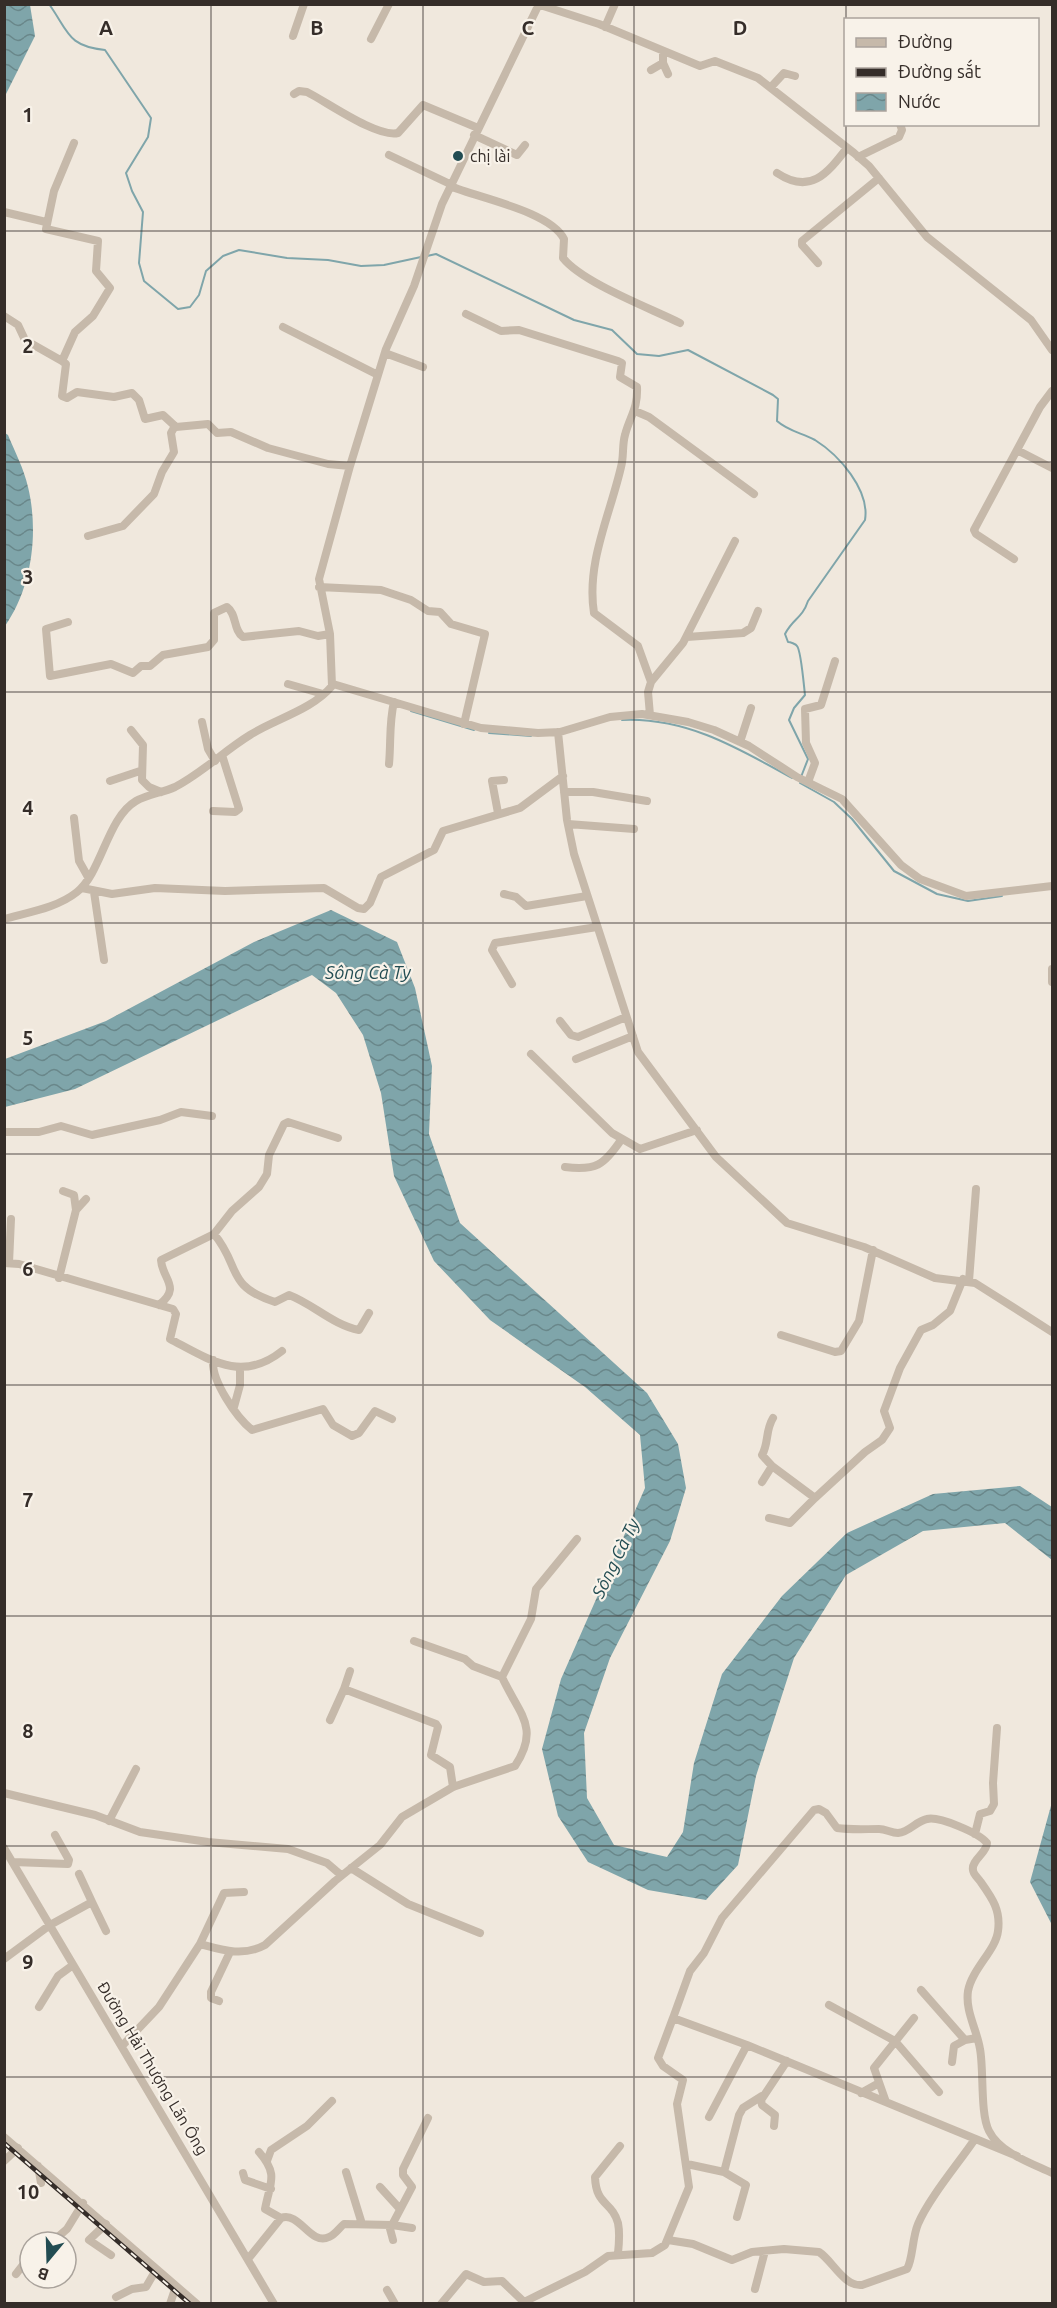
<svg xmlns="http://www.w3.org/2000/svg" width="1057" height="2308" viewBox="0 0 1057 2308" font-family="Ubuntu,sans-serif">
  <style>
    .water { fill: url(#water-waves) }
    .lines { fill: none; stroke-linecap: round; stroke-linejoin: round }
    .stream { stroke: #7fa5aa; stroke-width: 2 }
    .minor { stroke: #c6b9aa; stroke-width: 8 }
    .rail-casing { stroke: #352d29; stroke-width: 4.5 }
    .rail { stroke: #f8f2e9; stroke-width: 2; stroke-dasharray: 7; stroke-linecap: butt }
    .grid { fill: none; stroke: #352d29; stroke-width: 1.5; stroke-opacity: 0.55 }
    .poi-dot { fill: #224c52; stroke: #f8f2e9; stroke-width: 2 }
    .labels { text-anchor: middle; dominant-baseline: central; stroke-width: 4.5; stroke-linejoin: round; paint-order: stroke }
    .poi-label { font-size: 16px; fill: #352d29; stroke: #f8f2e9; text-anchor: start }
    .street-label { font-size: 16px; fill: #352d29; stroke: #f8f2e9 }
    .water-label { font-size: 18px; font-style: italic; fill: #224c52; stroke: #f8f2e9 }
    .grid-label { font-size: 20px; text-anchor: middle; font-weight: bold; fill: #352d29; stroke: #f8f2e9; stroke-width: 4.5; stroke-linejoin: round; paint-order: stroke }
  </style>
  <defs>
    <pattern id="water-waves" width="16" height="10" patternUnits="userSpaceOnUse" patternTransform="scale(1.5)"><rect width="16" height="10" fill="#7fa5aa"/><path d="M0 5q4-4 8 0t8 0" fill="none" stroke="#69878a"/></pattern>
  </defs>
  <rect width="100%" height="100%" fill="#f0e8dd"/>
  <!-- water -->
  <path class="water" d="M 5,4 L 30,5 L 35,36 L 5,96 Z
    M 5,433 L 8,435 C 15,452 24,469 28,487 C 39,532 32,588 5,626 Z
    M 331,910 L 397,942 L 415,988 L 432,1066 L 429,1134 L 460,1223 L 647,1393 L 678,1444 L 686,1488 L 670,1541 L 610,1658 L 584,1733 L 587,1798 L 614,1845 L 667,1857 L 683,1832 L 694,1763 L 722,1674 L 782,1596 L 847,1533 L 933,1494 L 1020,1486 L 1052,1507 L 1052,1560 L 1005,1523 L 923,1531 L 846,1575 L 794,1658 L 756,1776 L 738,1865 L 706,1900 L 648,1890 L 588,1862 L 558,1816 L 542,1749 L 561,1679 L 645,1488 L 640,1435 L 585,1387 L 490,1320 L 434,1261 L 394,1176 L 381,1093 L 363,1035 L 336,993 L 312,975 L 75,1089 L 5,1107 L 5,1059 L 106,1021 L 254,942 Z
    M 1052,1802 L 1052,1925 L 1030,1882 Z"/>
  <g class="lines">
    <!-- stream -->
    <path class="stream" d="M 49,4 C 69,32 67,46 105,50 L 151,118 L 148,137 L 126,173 L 132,191 L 143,212 L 139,263 L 144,281 L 178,309 L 190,307 L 199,295 L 206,271 L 223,256 L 239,250 L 287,258 L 328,260 L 361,266 L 384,265 L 421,257
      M 427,256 L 436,254 L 574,320 L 612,330 L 637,354 L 659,356 L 688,350 L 773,395 L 778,399 L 777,421 C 788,431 802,433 815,440 C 839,455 870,490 865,520 L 808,601 C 802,619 793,618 785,634 L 788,642 C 790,642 796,644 797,646 C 801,650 804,687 805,695 L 794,708 L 789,720 L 808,759 L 801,777
      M 411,711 L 474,730
      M 622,720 C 686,717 738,748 792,778
      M 489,733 L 531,736
      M 800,783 L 834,802 L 852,819 L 894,871 L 937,894 L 968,901 L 1002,896"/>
    <!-- minor -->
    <path class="minor" d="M 537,4 L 599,24 L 700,66 L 715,61 L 758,78 L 854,153 L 869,166 L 927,237 L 1031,320 L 1052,350
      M 605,27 L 615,4
      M 293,36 L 304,4
      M 371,39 L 389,4
      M 663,52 L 663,63 L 668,74
      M 651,70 L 663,63
      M 771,87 L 784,73 L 795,76
      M 294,94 L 299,91 L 307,92 C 327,102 377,138 398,133 L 423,105 L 478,128
      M 474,135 L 517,155 L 525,145
      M 74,143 L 54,191 L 46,229 L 98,241 L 96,271 L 110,288 L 93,316 L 75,332 L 62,361 L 66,364 L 62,396 L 67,398 L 77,392 L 114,397 L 132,393 L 139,400 L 145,419 L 163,415 L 176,427 L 208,424 L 217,433 L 231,432 L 268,448 L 328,464 L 350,466
      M 389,155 L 450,184
      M 858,157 L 899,137 L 902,130 L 900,124
      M 777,173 C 810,195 827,174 847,148
      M 450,186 C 478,198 550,211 564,239 L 563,258 C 583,283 650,308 680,323
      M 4,212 L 46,222
      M 818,263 L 802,245 L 802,241 L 879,178
      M 466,314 L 501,331 L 519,330 L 618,361 L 622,363 L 620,377 L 637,387 C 638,409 630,416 625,435 C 622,445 624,457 621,467 C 610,515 586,563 594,613 L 638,646 L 651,682
      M 4,316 L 18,325 L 25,340 L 62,361
      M 283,327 L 378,375
      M 385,353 L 423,367
      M 635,411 L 649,417 L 754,494
      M 1017,450 L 1052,468
      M 88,536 L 123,526 L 154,494 L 162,472 L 174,452 L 171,433 L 175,426
      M 1014,559 L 976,534 L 974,530 L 1040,407 L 1052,391
      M 319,587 L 381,590 L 411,600 L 428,611 L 440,612 L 451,624 L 485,634 L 464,724
      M 68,622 L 46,629 L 50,676 L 111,664 L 133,673 L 141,666 L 150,666 L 163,655 L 208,647 L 214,640 L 214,613 L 227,607 C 237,614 233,630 243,637 L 299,631 L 318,636 L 330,634
      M 687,637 L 743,633 L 751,628 L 758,611
      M 288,684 L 323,694
      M 333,684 L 481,728 L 538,733 L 560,732 L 610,717 L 642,714 L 688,722 L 714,730 L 749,746 L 797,777 L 842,799 L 901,865 L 920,879 L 966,896 L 1052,886
      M 650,715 L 648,692 L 651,682 L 683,643 L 735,541
      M 202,722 L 208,749 L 215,761
      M 131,730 L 143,745 L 142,780 L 149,787 L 161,792
      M 558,732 L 567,820 L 574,854 L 638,1052 L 716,1157 L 787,1223 L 864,1247 L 935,1278 L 975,1283 L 1052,1332
      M 740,742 L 751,708
      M 389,764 C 391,743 389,722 394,702
      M 110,781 L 140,771
      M 808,782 L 815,763 L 806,743 L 805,709 L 821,705 L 835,661
      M 564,792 L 593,792 L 647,801
      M 213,811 L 235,812 L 239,809 L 222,755
      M 498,813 L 492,781 L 504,780
      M 74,818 L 79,861 L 88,877
      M 568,824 L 634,829
      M 82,888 L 112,894 L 155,888 L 225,891 L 324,888 L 358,908 L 364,909 L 370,903 L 381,877 L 434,850 L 443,831 L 520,808 L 563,776
      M 94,892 L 104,960
      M 504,894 L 516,897 L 526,906 L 587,896
      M 4,919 C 29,912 57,908 77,892 C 102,872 107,818 136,801 C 148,794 162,793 175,787 C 202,773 224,751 250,735 C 275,719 312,710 332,686 L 330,634 L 319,579 L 350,466 L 386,349 L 414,286 L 442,204 L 539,4
      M 1052,969 L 1052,982
      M 512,984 L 492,950 L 495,943 L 597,927
      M 560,1021 L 571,1035 L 578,1037 L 626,1017
      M 531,1054 L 612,1133 L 640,1149 L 697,1130
      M 576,1059 L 633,1036
      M 4,1132 L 39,1132 L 61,1126 L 92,1135 L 160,1120 L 181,1112 L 212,1116
      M 565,1167 C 596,1171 604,1165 621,1140
      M 63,1191 L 74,1195 L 76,1210
      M 214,1234 C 241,1266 225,1286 275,1302 L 289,1295 C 313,1304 333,1325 359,1330 L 369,1313
      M 4,1263 L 19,1264 L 173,1309 L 176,1314 L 170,1339 C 210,1360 242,1383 282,1351
      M 9,1263 L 11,1219
      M 59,1278 L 76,1210 L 86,1199
      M 969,1281 L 976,1189
      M 159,1305 C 182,1287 162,1279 161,1260 L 214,1234 L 232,1211 L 259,1187 L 267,1174 L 269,1155 L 284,1124 L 288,1122 L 338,1138
      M 781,1335 L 835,1352 L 841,1351 L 859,1321 L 873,1250
      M 213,1360 C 211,1380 236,1417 252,1430 L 323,1409 L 333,1425 L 352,1436 L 359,1433 L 375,1411 L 392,1419
      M 234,1407 L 240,1385 L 240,1369
      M 772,1466 L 762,1455 C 769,1443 765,1431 773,1418
      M 762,1482 L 772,1466 L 815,1498 L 865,1452 L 882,1440 L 890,1428 L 884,1411 L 900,1368 L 921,1330 L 933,1325 L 950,1311 L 963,1279
      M 769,1518 L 790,1523 L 815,1498
      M 414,1641 L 465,1659 L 473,1666 L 502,1677
      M 344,1689 L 350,1671
      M 330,1720 L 344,1689 L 436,1724 L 438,1727 L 431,1755 L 450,1767 L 453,1787
      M 4,1793 L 95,1815 L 140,1832 L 208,1842 L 288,1849 L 327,1863 L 341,1875
      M 109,1821 L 136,1769
      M 975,1834 L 980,1814 L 990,1811 L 994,1804 L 993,1783 L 997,1728
      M 4,1848 L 274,2304
      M 13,1862 L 68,1864 L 69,1860 L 55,1835
      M 351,1868 L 408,1904 L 480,1933
      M 79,1874 L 92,1902
      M 200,1944 L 224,1893 L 244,1892
      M 4,1959 L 50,1925 L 92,1902 L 106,1931
      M 921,1990 L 965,2040 L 977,2038
      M 219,2001 L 211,1998 L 211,1992 L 230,1952
      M 829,2005 L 895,2041 L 939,2092
      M 39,2007 L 58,1976 L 73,1965
      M 122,2046 L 159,2007 L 200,1944 C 222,1950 243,1957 265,1945 L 335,1881 L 380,1845 L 402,1817 L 453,1787 L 515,1766 C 541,1727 518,1713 502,1677 L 531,1619 L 536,1589 L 577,1539
      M 952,2062 L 954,2046 L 965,2040
      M 861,2093 L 879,2083
      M 886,2102 L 874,2068 L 914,2018
      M 709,2117 L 747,2045
      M 774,2126 L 775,2115 L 762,2105 L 761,2100 L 787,2061
      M 4,2137 L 197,2304
      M 259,2152 C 279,2175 270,2182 265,2209 L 281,2218
      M 1017,2156 L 747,2045 L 673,2018 L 690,1971 L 704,1953 L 722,1918 L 814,1810 L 819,1809 L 826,1813 L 837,1828 C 851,1830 865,1829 879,1829 C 886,1829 891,1833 898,1833 C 910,1832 916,1821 927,1819 C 939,1816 979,1833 987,1843 C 987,1853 971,1860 973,1870 C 973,1874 978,1878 980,1881 C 992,1898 1001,1910 998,1931 C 996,1950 972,1969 968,1991 C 965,2011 977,2030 980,2049 C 984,2070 980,2114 989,2131 C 1000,2153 1031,2163 1052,2173
      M 4,2161 L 18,2148
      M 267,2161 L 271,2150 L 307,2126 L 332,2101
      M 687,2164 L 724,2172 L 739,2115 L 743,2108 L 762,2096
      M 38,2166 L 41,2183
      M 346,2172 L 362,2224
      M 724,2172 L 746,2185 L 737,2217
      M 243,2173 L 245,2180 L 271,2189
      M 380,2187 L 400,2209
      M 106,2224 L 89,2240 L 111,2255
      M 389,2225 L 393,2240
      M 392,2225 L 412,2228
      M 668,2240 L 693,2244 L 732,2260 L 752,2252 L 784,2249 L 819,2252 C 832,2260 844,2287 862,2285 L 907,2269 C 913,2259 912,2238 918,2224 C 929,2198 958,2164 975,2139
      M 52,2242 L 67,2229 L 83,2203
      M 618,2253 C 619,2244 620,2233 618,2223 C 612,2201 596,2206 595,2177 L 620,2146
      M 248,2259 L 281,2218 C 300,2211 310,2246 329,2237 C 335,2235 339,2228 344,2224 L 392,2225 L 412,2187 L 403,2175 L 403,2169 L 428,2118
      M 16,2274 L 30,2256
      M 755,2289 L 765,2251
      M 387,2290 L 395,2304
      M 116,2297 L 132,2289 L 146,2287 L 153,2275 L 161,2273
      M 170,2304 L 174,2292 L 179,2289
      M 441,2304 L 466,2274 L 484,2282 L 502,2281 L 524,2302 L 585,2272 L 608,2256 L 652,2253 L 665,2245 L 689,2187 L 677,2104 L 683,2080 L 663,2066 L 658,2058 L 673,2018"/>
    <defs>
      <path id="rail" d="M 4,2143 L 190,2304"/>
    </defs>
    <!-- rail casing -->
    <use href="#rail" class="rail-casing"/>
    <!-- rail -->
    <use href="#rail" class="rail"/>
  </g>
  <!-- grid -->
  <path class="grid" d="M 211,4 L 211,2304M 423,4 L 423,2304M 634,4 L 634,2304M 846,4 L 846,20M 846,124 L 846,2304M 4,231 L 1052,231M 4,462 L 1052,462M 4,692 L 1052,692M 4,923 L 1052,923M 4,1154 L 1052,1154M 4,1385 L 1052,1385M 4,1616 L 1052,1616M 4,1846 L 1052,1846M 4,2077 L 1052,2077"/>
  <!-- markers -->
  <circle class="poi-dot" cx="458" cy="156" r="6"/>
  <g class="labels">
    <!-- poi labels -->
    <g class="poi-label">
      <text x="470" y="156">chị lài</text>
    </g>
    <!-- street labels -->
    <g class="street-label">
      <text transform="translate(153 2068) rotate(59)">Đường Hải Thượng Lãn Ông</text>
    </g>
    <!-- water labels -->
    <g class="water-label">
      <text x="368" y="972">Sông Cà Ty</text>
      <text transform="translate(615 1558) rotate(-64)">Sông Cà Ty</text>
    </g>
  </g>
  <g class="grid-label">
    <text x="106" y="35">A</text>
    <text x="317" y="35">B</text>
    <text x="528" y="35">C</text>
    <text x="740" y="35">D</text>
    <text x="28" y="122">1</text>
    <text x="28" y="353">2</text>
    <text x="28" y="584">3</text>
    <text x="28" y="815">4</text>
    <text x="28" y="1045">5</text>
    <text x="28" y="1276">6</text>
    <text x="28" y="1507">7</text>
    <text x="28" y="1738">8</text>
    <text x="28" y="1969">9</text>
    <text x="28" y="2199">10</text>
  </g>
  <!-- border -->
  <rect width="1057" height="2308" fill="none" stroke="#352d29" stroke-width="12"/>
  <!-- legend -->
  <rect x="844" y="18" width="195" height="108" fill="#f8f2e9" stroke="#aaa39c" stroke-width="1.5"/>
  <rect x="856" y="38" width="30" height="9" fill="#c6b9aa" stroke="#aaa39c" stroke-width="1.5"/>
  <text x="898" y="48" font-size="18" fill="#352d29">Đường</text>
  <rect x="856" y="68" width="30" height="9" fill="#352d29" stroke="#aaa39c" stroke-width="1.5"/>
  <text x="898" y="78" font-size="18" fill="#352d29">Đường sắt</text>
  <rect x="856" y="93" width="30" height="18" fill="url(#water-waves)" stroke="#aaa39c" stroke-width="1.5"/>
  <text x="898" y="108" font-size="18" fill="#352d29">Nước</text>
  <!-- north arrow -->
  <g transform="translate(48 2260) rotate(199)"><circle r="28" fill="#f8f2e9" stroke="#aaa39c" stroke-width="1.5"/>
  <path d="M0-4.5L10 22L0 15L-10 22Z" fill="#224c52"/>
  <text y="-9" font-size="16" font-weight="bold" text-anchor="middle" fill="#352d29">B</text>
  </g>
</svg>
